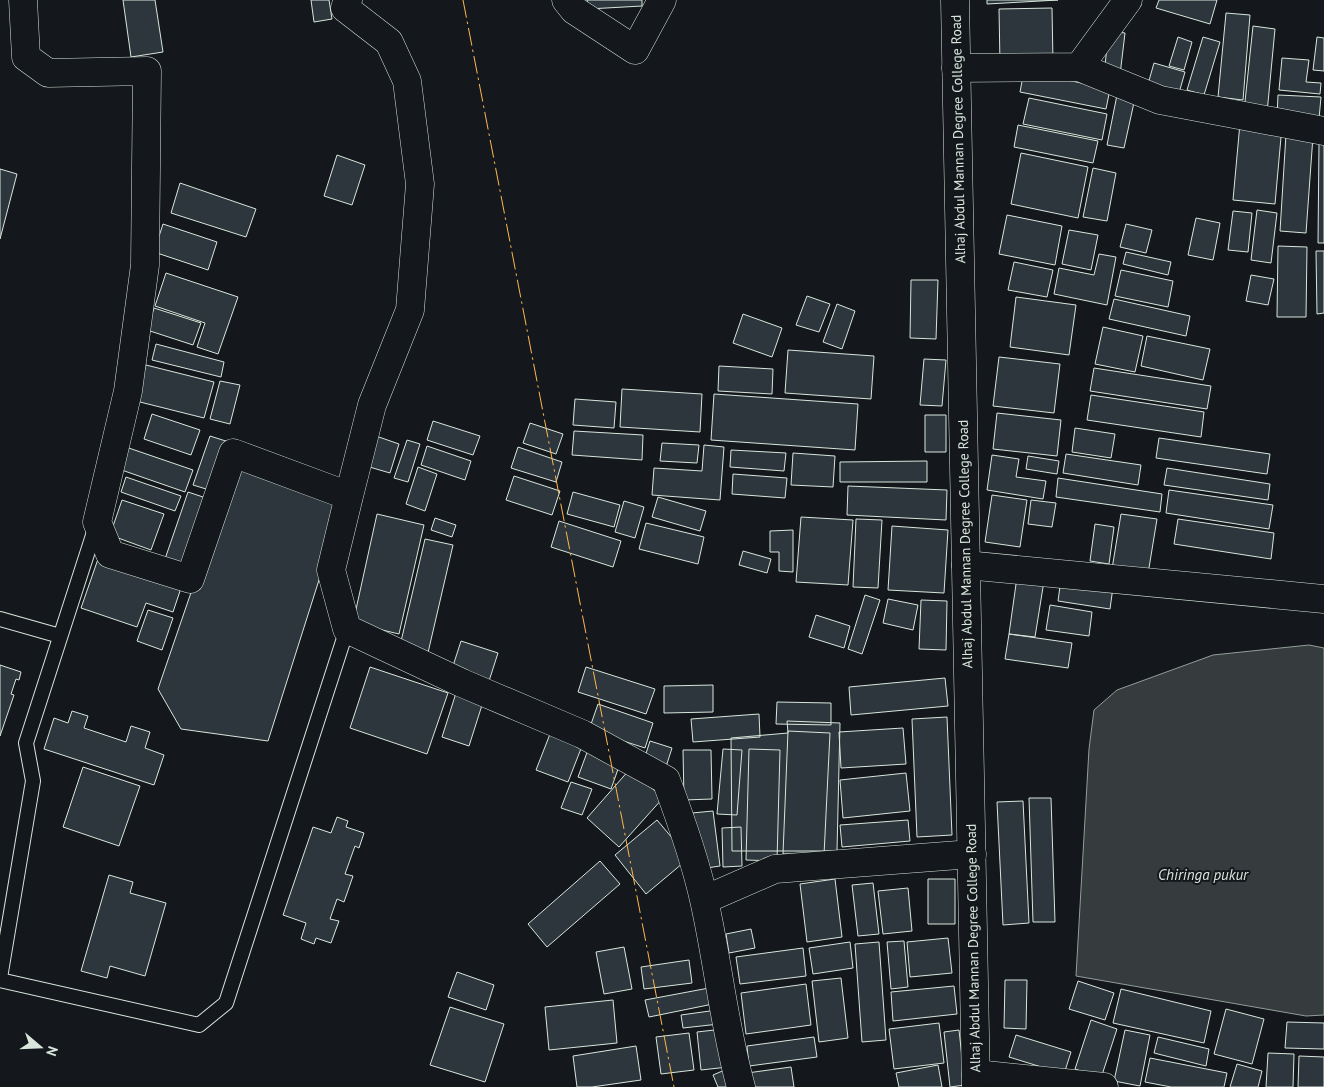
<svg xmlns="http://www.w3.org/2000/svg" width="1324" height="1087" viewBox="0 0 1324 1087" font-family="'PT Sans',sans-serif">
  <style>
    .water { fill: #363b3e; stroke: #939e99 }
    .building { fill: #2c363c; stroke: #d8e6dc }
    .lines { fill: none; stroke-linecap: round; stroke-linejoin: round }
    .lane-casing { stroke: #d8e6dc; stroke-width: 16 }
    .street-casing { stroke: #d8e6dc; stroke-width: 29 }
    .secondary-casing { stroke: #d8e6dc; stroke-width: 29 }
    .lane { stroke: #14181c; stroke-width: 14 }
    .street { stroke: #14181c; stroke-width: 28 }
    .secondary { stroke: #14181c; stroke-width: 28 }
    .power { stroke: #ffb74d; stroke-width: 1; stroke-dasharray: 18 4 2.5 4; stroke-linecap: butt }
    .labels { text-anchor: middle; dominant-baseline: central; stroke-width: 4; stroke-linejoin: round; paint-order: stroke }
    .street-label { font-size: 14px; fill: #d8e6dc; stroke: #14181c }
    .water-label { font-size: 15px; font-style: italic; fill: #d8e6dc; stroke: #14181c }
  </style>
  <rect width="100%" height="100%" fill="#14181c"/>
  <!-- water -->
  <path class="water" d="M 1309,645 L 1324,648 L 1324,1015 L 1306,1016 L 1076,976 L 1089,749 L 1094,710 L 1117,690 L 1213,655 Z"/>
  <!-- building -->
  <path class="building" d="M 123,0 L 155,0 L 163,52 L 131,57 Z
    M 311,0 L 329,0 L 332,19 L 314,22 Z
    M 587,0 L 642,0 L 642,6 L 588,9 Z
    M 987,0 L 1058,0 L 987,4 Z
    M 1159,0 L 1217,0 L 1210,24 L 1156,8 Z
    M 1052,8 L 1053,63 L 1000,64 L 999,9 Z
    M 1226,13 L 1250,15 L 1243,100 L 1218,97 Z
    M 1253,26 L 1275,29 L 1267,113 L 1244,111 Z
    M 1109,31 L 1125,33 L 1120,75 L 1104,73 Z
    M 1178,37 L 1192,42 L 1184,70 L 1169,66 Z
    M 1203,37 L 1220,42 L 1204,95 L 1187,90 Z
    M 1317,37 L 1324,38 L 1324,71 L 1313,70 Z
    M 1282,58 L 1309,60 L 1306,82 L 1321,83 L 1320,94 L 1279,90 Z
    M 1154,63 L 1185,72 L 1179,93 L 1148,84 Z
    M 1024,71 L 1110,89 L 1106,109 L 1020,92 Z
    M 1117,95 L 1135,98 L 1124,148 L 1107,145 Z
    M 1278,95 L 1321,97 L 1319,119 L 1277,117 Z
    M 1029,98 L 1107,114 L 1102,140 L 1023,124 Z
    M 1240,123 L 1282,126 L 1275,204 L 1233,200 Z
    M 1018,125 L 1098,141 L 1093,163 L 1014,147 Z
    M 1286,134 L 1313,136 L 1306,233 L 1280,231 Z
    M 1319,143 L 1324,143 L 1324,243 L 1318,243 Z
    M 1021,153 L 1088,167 L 1078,218 L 1011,204 Z
    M 337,155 L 365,165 L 352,205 L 324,196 Z
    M 1093,168 L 1116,173 L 1107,221 L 1083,217 Z
    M 0,169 L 17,174 L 0,239 Z
    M 180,183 L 256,209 L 246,237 L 171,213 Z
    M 1257,210 L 1277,213 L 1271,263 L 1251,260 Z
    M 1233,211 L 1252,213 L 1248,252 L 1228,250 Z
    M 1007,215 L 1062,226 L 1055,265 L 999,254 Z
    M 1196,218 L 1220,223 L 1213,260 L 1188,255 Z
    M 163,224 L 217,242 L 208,270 L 154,252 Z
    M 1126,224 L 1152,230 L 1146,253 L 1120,247 Z
    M 1069,230 L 1098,235 L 1091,270 L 1062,264 Z
    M 1278,246 L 1307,247 L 1306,317 L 1277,317 Z
    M 1316,251 L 1324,251 L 1324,313 L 1317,314 Z
    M 1126,252 L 1171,262 L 1168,275 L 1123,264 Z
    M 1099,254 L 1116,257 L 1107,305 L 1054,294 L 1059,268 L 1094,275 Z
    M 1014,262 L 1053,270 L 1047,297 L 1008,290 Z
    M 1121,270 L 1173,281 L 1168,307 L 1115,296 Z
    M 166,273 L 238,297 L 218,354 L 197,347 L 205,323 L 155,306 Z
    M 1251,275 L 1274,279 L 1268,305 L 1246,301 Z
    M 911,280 L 938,280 L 936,339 L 910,338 Z
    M 807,296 L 830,304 L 819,332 L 796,325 Z
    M 1016,297 L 1076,305 L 1069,355 L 1010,347 Z
    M 1114,299 L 1190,316 L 1186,336 L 1109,319 Z
    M 837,304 L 855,311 L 842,349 L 823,342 Z
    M 154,308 L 201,323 L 193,345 L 147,330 Z
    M 743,314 L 782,328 L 772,357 L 733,343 Z
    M 1103,327 L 1143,336 L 1135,372 L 1095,364 Z
    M 1147,336 L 1210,349 L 1203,380 L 1141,366 Z
    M 156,344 L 224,362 L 221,377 L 152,360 Z
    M 788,350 L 874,356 L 871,399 L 785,393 Z
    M 999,357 L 1060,364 L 1054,413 L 993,406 Z
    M 924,359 L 946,360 L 942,406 L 920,405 Z
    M 146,365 L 214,382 L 204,418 L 136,401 Z
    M 719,366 L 773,369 L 772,394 L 718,391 Z
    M 1094,368 L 1211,386 L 1207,409 L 1090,391 Z
    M 220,381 L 240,385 L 230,424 L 210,419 Z
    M 622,389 L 702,394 L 700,432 L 620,427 Z
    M 714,394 L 858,404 L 855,450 L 711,440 Z
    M 1091,395 L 1204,412 L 1201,437 L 1087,420 Z
    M 575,399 L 616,402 L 614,428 L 573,425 Z
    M 997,413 L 1061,420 L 1057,456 L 993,449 Z
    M 152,414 L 200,430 L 191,455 L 144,439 Z
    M 925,415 L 946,415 L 946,452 L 925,452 Z
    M 433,421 L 480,436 L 473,455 L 427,440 Z
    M 530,423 L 563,434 L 556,454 L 523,443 Z
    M 1075,428 L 1115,434 L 1111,458 L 1072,452 Z
    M 574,431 L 643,435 L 642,460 L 572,455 Z
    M 210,436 L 232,443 L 216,492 L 193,485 Z
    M 376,436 L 399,444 L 390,473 L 366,466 Z
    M 1159,438 L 1270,454 L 1267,474 L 1156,458 Z
    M 407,440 L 420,444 L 408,482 L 394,478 Z
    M 662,443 L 699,445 L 697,463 L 660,461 Z
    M 120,445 L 193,470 L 185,492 L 113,467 Z
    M 704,445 L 724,447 L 720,500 L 652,495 L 654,468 L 702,471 Z
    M 427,446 L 471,461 L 465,480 L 421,465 Z
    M 518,447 L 562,462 L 556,482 L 511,468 Z
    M 731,450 L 786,453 L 784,471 L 730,467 Z
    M 793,453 L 835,456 L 833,487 L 791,485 Z
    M 1066,454 L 1141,465 L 1138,485 L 1063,473 Z
    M 992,455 L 1019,459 L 1016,477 L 1046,481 L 1043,499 L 987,490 Z
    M 1028,456 L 1059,461 L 1057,474 L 1026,469 Z
    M 927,461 L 927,482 L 840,482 L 840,462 Z
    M 235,464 L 344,501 L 268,741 L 181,729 L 158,689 Z
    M 418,467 L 437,474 L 425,511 L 406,504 Z
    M 1167,468 L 1270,484 L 1268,500 L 1164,485 Z
    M 733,474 L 787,478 L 785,498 L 732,494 Z
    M 514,476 L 560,491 L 552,515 L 506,500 Z
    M 126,477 L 181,496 L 175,511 L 121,492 Z
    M 1058,478 L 1162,494 L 1160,512 L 1056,497 Z
    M 848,486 L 947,490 L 946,520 L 847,515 Z
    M 1169,490 L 1273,505 L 1269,529 L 1166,513 Z
    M 188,492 L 212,500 L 189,567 L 165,559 Z
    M 573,492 L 620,505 L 614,527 L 567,514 Z
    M 992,495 L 1027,500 L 1020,547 L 985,542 Z
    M 658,497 L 706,511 L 700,531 L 652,517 Z
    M 122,500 L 164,514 L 151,550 L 110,535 Z
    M 1031,500 L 1056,503 L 1052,527 L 1028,524 Z
    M 624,501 L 644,507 L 635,538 L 615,532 Z
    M 377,514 L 424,525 L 399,634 L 353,623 Z
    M 1121,514 L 1157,519 L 1148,574 L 1112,569 Z
    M 801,517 L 853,520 L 848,585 L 796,582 Z
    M 435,518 L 456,525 L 452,537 L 431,530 Z
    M 856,519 L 882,520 L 878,588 L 853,587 Z
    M 1178,519 L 1274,533 L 1271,559 L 1174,544 Z
    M 559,521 L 621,541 L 613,567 L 551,547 Z
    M 646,523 L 704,537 L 698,564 L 639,549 Z
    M 1095,524 L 1114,527 L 1109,564 L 1090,561 Z
    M 892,526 L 948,530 L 944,593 L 888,590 Z
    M 793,530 L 793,572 L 779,571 L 779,552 L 770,552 L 770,531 Z
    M 425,539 L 453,545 L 427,657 L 399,650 Z
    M 743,551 L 771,559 L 767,573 L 739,565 Z
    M 98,559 L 181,588 L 173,612 L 146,603 L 137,627 L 81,608 Z
    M 1017,577 L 1044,581 L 1035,637 L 1009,634 Z
    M 1061,579 L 1113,587 L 1110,609 L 1058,601 Z
    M 865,595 L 880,600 L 862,654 L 848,649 Z
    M 888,599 L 918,605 L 913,630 L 883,623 Z
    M 921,600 L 947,601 L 946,650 L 919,649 Z
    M 1050,605 L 1092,612 L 1089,636 L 1046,630 Z
    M 148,610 L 173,618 L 162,650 L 137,641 Z
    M 816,615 L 850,626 L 844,648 L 809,637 Z
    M 1009,634 L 1072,643 L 1068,668 L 1005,659 Z
    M 461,641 L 498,653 L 489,681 L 452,669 Z
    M 0,665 L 21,672 L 19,680 L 16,679 L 11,694 L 14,695 L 0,736 Z
    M 370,667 L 448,693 L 427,754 L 350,728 Z
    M 586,667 L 655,689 L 646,714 L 578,692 Z
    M 945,678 L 948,706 L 851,715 L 849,687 Z
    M 713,685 L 713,712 L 664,713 L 664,686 Z
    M 456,693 L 483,702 L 469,746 L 442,737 Z
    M 777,702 L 831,703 L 831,725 L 776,724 Z
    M 598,704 L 653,723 L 645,748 L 589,730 Z
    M 72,711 L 88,716 L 84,728 L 126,742 L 131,726 L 150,732 L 145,748 L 164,755 L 154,785 L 44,749 L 54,718 L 68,723 Z
    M 759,714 L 760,737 L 693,742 L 691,719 Z
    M 947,717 L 952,835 L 917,837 L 912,719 Z
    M 787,721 L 840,723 L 837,851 L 732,851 L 731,738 L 788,733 Z
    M 903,728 L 906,764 L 841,768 L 839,732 Z
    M 788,731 L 830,733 L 824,855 L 783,854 Z
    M 550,734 L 582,746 L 568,782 L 536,770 Z
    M 650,741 L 672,748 L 665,770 L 643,763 Z
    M 589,747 L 622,758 L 611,789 L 578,777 Z
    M 723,749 L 742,750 L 737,815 L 717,814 Z
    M 749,749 L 780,750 L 777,861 L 746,860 Z
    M 683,750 L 711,750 L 712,799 L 684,800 Z
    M 83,767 L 140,786 L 119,846 L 63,827 Z
    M 630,769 L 663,798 L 619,847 L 587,818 Z
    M 906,773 L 910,811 L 843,818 L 840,780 Z
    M 571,782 L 592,789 L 582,815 L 561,808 Z
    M 1029,798 L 1051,798 L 1055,922 L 1033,922 Z
    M 1023,801 L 1029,923 L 1003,925 L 997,802 Z
    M 713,811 L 720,866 L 700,869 L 692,813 Z
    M 337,817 L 348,821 L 346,827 L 364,833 L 359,848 L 355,846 L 345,874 L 353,876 L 344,902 L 337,899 L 330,919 L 339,921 L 331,943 L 316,938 L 314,944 L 301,939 L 306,923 L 283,915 L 313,827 L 331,833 Z
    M 657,820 L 689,858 L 646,894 L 615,855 Z
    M 908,820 L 910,841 L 842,847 L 840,825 Z
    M 741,827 L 742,866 L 723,867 L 722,828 Z
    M 600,861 L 620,884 L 547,947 L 528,924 Z
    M 109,875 L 133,882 L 130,893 L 166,903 L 145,976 L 110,966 L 107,978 L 81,971 Z
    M 835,879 L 842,937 L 807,942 L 800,884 Z
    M 928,879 L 955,879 L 955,924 L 928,924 Z
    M 873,883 L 879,934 L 858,936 L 852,885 Z
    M 908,888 L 912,931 L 883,934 L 878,891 Z
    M 751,929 L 755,948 L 729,953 L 726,934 Z
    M 948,938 L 952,973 L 910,977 L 907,942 Z
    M 904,941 L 908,987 L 891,989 L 887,942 Z
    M 850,942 L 853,968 L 813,974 L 809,948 Z
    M 879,942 L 886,1040 L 862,1042 L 855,944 Z
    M 624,947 L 632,989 L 604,994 L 596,952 Z
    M 803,948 L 806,976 L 740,984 L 736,957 Z
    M 689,960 L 692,983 L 644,989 L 641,967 Z
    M 457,972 L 494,985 L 486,1010 L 448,997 Z
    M 841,978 L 848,1038 L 819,1042 L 812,981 Z
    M 1005,980 L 1027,980 L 1026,1029 L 1004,1028 Z
    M 1078,981 L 1114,993 L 1105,1020 L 1069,1009 Z
    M 806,984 L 811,1025 L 746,1034 L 741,993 Z
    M 954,986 L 957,1014 L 893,1021 L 891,992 Z
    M 709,988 L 713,1004 L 649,1017 L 645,1000 Z
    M 1121,989 L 1211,1011 L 1204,1043 L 1113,1023 Z
    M 613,1000 L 617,1043 L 549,1050 L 545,1007 Z
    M 450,1007 L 504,1024 L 485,1082 L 430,1065 Z
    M 1226,1009 L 1264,1019 L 1252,1064 L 1214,1054 Z
    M 717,1010 L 719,1024 L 683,1028 L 681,1015 Z
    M 1091,1020 L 1117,1029 L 1101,1078 L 1075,1069 Z
    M 1287,1022 L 1324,1023 L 1324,1049 L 1285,1048 Z
    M 939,1023 L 944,1063 L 894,1069 L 889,1029 Z
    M 723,1029 L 728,1067 L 701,1070 L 697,1032 Z
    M 959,1030 L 965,1085 L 950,1087 L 944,1032 Z
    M 1125,1030 L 1150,1035 L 1140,1086 L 1114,1081 Z
    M 689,1033 L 694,1070 L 661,1074 L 656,1037 Z
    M 1016,1035 L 1071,1052 L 1064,1074 L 1009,1057 Z
    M 814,1037 L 817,1057 L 749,1066 L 747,1046 Z
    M 1158,1037 L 1209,1049 L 1206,1066 L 1154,1053 Z
    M 636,1046 L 641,1080 L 592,1087 L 577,1087 L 573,1056 Z
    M 1268,1053 L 1294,1054 L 1293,1087 L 1266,1087 Z
    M 1299,1056 L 1324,1057 L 1324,1087 L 1298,1087 Z
    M 1150,1058 L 1227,1073 L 1224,1087 L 1171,1087 L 1145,1082 Z
    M 1237,1064 L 1262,1071 L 1258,1087 L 1230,1087 Z
    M 938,1065 L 942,1087 L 899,1087 L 896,1073 Z
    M 791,1067 L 794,1087 L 749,1087 L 747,1073 Z
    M 727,1069 L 734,1087 L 718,1087 L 713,1075 Z"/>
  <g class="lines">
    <defs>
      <path id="lane" d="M 0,619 L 60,636
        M 0,978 L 33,781 L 26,743 L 96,526
        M 0,980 L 199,1025 L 226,1003 L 347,629"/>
      <path id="street" d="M 23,0 L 26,57 L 48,73 L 147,71 L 145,265 L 128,391 L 97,522 L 110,554 L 190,579 L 233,453 L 349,496 L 331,570 L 347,629 L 462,683 L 582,734 L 666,780 C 681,820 695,859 704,900 C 718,962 724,1026 741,1087
        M 348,0 L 345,8 L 389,42 L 407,81 L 420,184 L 410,310 L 372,405 L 349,496
        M 566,0 L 574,10 L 635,50 L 662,0
        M 1079,67 L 1160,100 L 1324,131
        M 956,68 L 1079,67 L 1128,0
        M 966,565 L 1324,599
        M 704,900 L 775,869 L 972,854
        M 976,1074 L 1104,1087"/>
      <path id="secondary" d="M 955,0 L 976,1087"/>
    </defs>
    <!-- lane casing -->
    <use href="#lane" class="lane-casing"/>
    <!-- street casing -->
    <use href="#street" class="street-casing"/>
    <!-- secondary casing -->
    <use href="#secondary" class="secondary-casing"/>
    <!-- lane -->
    <use href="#lane" class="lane"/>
    <!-- street -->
    <use href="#street" class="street"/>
    <!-- secondary -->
    <use href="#secondary" class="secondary"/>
    <!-- power -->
    <path class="power" d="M 463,0 L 674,1087"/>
  </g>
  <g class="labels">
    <!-- street labels -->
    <g class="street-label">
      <text transform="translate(958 139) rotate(-91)">Alhaj Abdul Mannan Degree College Road</text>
      <text transform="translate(965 544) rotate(-91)">Alhaj Abdul Mannan Degree College Road</text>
      <text transform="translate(973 948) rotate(-91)">Alhaj Abdul Mannan Degree College Road</text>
    </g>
    <!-- water labels -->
    <g class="water-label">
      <text x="1203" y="874">Chiringa pukur</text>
    </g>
  </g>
  <!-- north arrow -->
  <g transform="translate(40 1047) rotate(109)" stroke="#14181c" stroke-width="4" paint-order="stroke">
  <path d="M0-4L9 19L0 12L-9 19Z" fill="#d8e6dc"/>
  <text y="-8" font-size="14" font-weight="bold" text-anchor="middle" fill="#d8e6dc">N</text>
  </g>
</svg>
